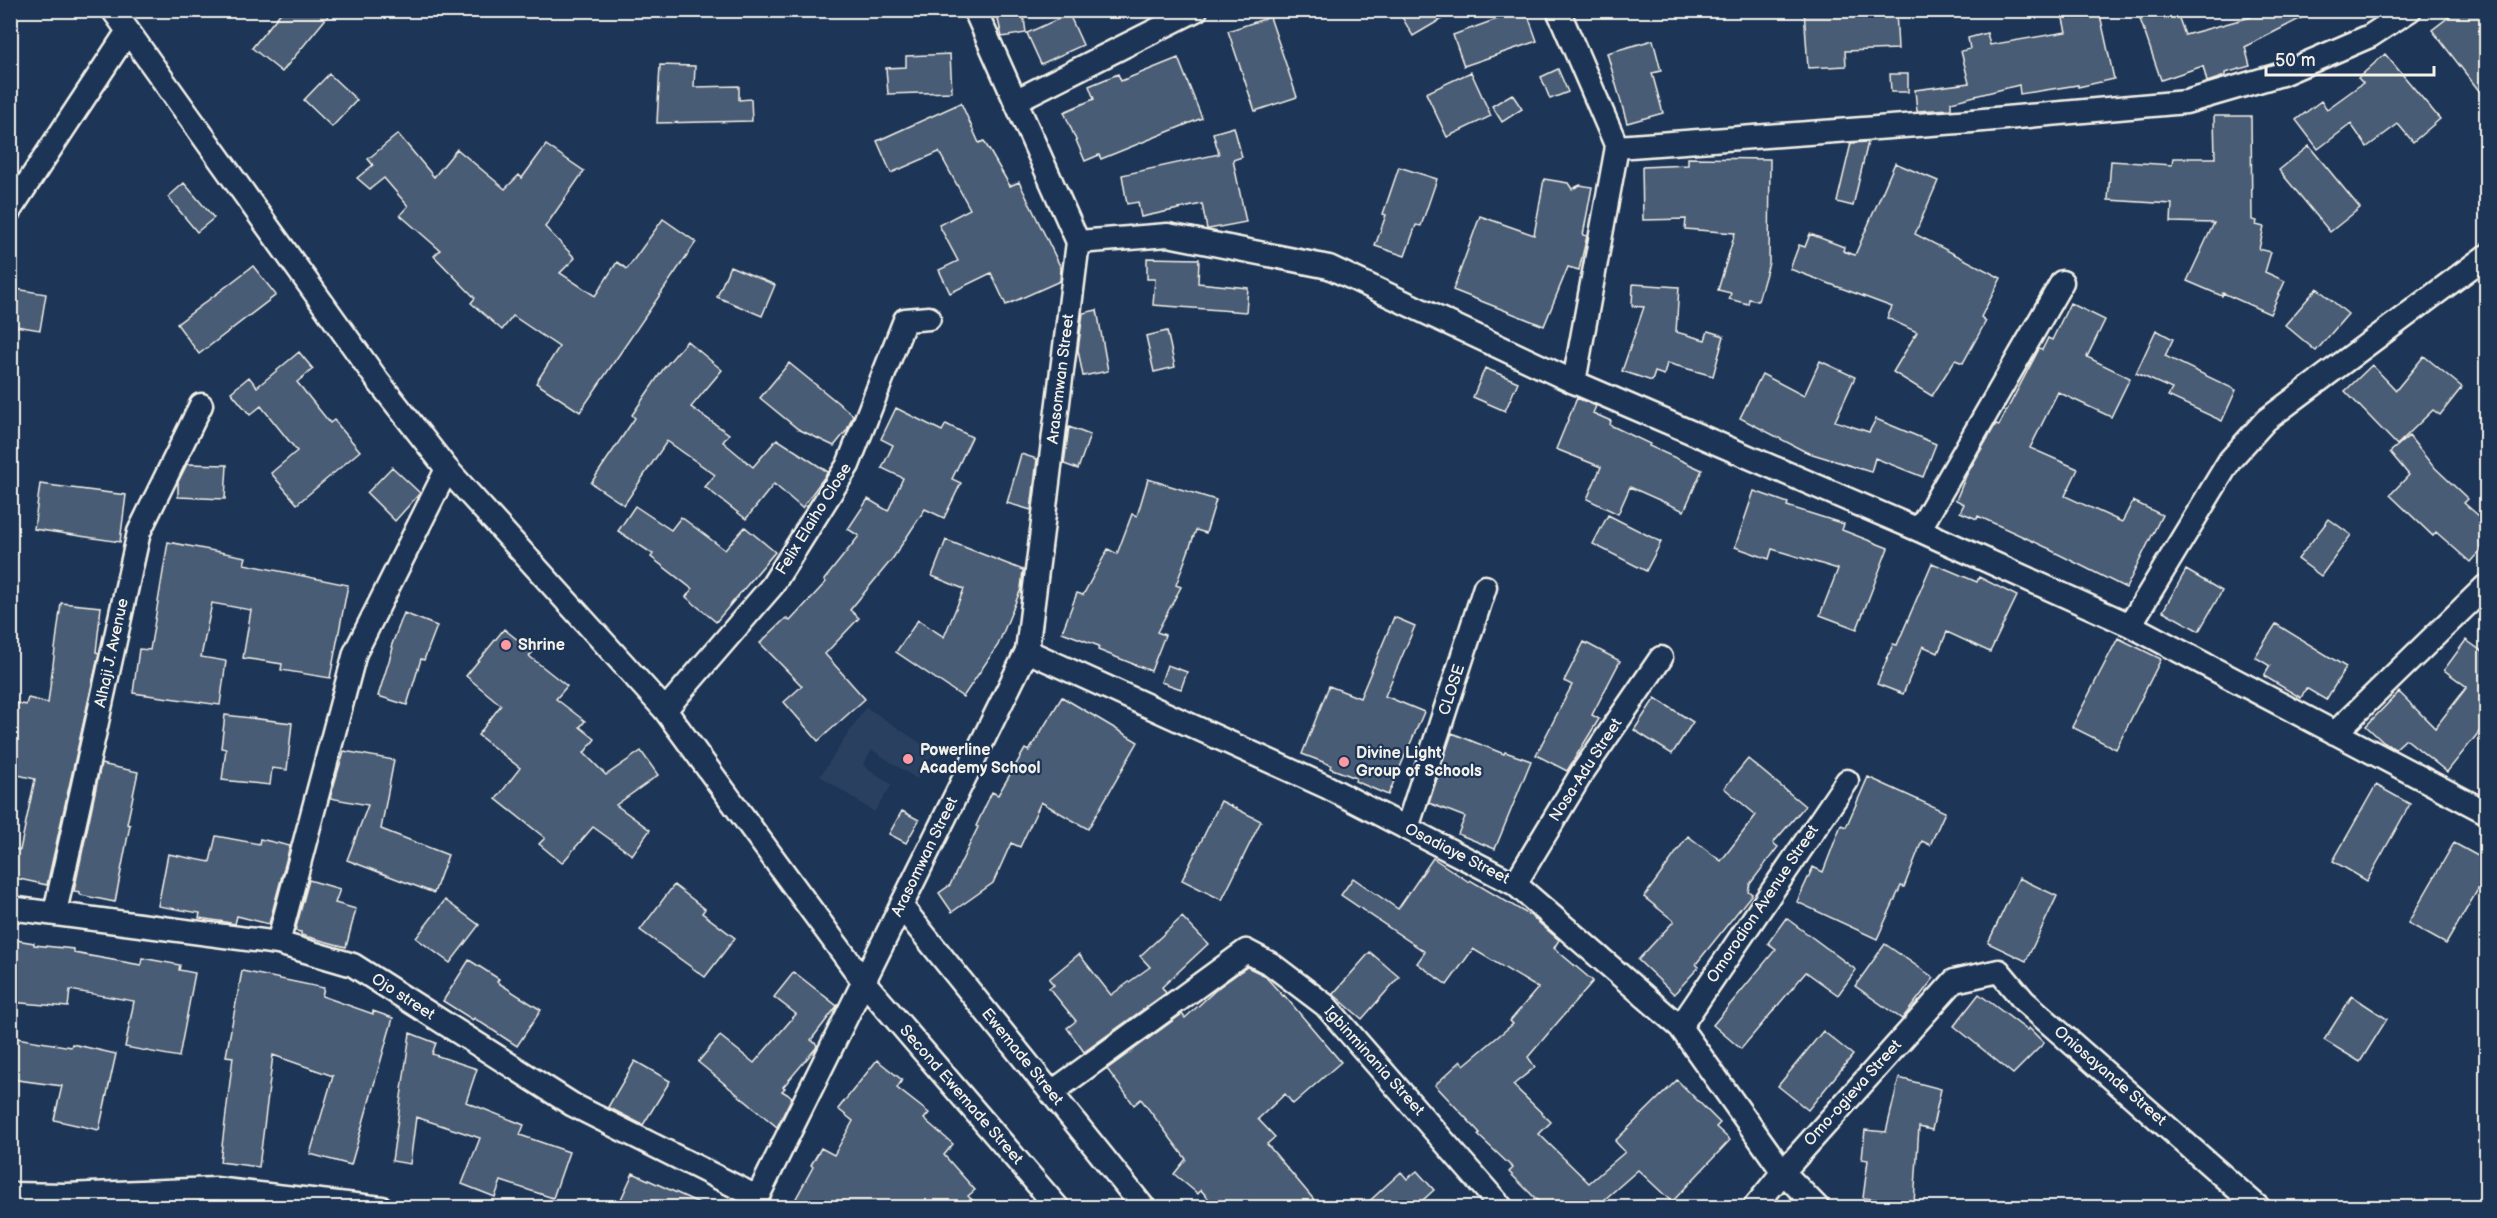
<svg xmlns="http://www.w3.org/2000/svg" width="2497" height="1218" viewBox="0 0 2497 1218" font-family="'Balsamiq Sans',sans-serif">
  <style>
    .built { fill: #2a4060 }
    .building { fill: #485b74; stroke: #f4f1e8; stroke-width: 1.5 }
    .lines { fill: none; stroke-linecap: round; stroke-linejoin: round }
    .minor-casing { stroke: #f4f1e8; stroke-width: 27 }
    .minor { stroke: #1d3557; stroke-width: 22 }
    .poi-dot { fill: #ff9aa2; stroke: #1d3557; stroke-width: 2 }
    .labels { text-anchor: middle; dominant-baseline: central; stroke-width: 4.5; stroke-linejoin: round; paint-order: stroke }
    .street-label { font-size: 16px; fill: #f4f1e8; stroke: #1d3557 }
    .poi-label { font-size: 16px; font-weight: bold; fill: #f4f1e8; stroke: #1d3557; text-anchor: start }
  </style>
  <rect width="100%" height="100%" fill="#1d3557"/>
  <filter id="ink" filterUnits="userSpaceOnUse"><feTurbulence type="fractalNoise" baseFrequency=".0167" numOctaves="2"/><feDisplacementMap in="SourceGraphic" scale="12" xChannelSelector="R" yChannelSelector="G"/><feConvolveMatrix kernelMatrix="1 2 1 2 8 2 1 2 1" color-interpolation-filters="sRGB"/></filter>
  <g filter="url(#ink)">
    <!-- built -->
    <path class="built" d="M 866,707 L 934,752 L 917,779 L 872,750 L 863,765 L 892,785 L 874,812 L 820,776 Z"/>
    <!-- building -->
    <path class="building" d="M 283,10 L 333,10 L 282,72 L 252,48 Z
      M 1398,10 L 1457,10 L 1413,36 Z
      M 1522,10 L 1526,10 L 1537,41 L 1464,66 L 1453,35 Z
      M 1804,10 L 1896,10 L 1898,49 L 1845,51 L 1846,66 L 1808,68 Z
      M 2061,10 L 2099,10 L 2114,79 L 2078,87 L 2078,85 L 2020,94 L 2019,85 L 1951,102 L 1951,109 L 1917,111 L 1915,90 L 1969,83 L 1961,51 L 1970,49 L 1968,38 L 1987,33 L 1990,45 L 2066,32 Z
      M 2137,10 L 2176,10 L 2185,35 L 2251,17 L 2248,10 L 2317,10 L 2245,47 L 2250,66 L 2225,73 L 2225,76 L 2207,82 L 2203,66 L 2161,80 Z
      M 2458,10 L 2487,10 L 2487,101 L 2432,30 Z
      M 1023,11 L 1026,33 L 1002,37 L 997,15 Z
      M 1069,14 L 1083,45 L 1041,64 L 1027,33 Z
      M 1270,17 L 1297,97 L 1255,111 L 1228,31 Z
      M 1653,40 L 1661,71 L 1652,73 L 1663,113 L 1627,123 L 1607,53 Z
      M 950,54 L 952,92 L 888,94 L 886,68 L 906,67 L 906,56 Z
      M 2385,54 L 2440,119 L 2413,142 L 2398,124 L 2367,147 L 2351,124 L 2318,149 L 2296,120 L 2321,101 L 2327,109 L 2363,83 L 2358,78 Z
      M 1178,58 L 1202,118 L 1101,159 L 1099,155 L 1085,161 L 1064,112 L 1094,99 L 1089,86 L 1118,74 L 1121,81 Z
      M 660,65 L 695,66 L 694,87 L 739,86 L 739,100 L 751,99 L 752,121 L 657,123 Z
      M 1558,69 L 1568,92 L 1550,99 L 1541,77 Z
      M 1471,72 L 1491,116 L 1447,137 L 1426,93 Z
      M 329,74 L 357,100 L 332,127 L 304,100 Z
      M 1890,74 L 1908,74 L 1908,92 L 1891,92 Z
      M 1512,94 L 1522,109 L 1502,122 L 1492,106 Z
      M 961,103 L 979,143 L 984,141 L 1010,186 L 1019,182 L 1061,268 L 1060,281 L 1006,305 L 991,273 L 950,293 L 939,270 L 958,261 L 939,225 L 970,209 L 939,152 L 891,173 L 877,141 Z
      M 2214,116 L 2251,116 L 2252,220 L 2257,221 L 2256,225 L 2264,227 L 2259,249 L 2271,252 L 2265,272 L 2285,281 L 2270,314 L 2223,293 L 2222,296 L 2187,281 L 2214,223 L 2171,222 L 2172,204 L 2108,200 L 2111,161 L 2172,165 L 2173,158 L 2215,158 Z
      M 1234,127 L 1242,157 L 1233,160 L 1246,222 L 1209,229 L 1207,229 L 1202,204 L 1141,217 L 1138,202 L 1127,204 L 1122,175 L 1219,154 L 1213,133 Z
      M 398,134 L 434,177 L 457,149 L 505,189 L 519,175 L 522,178 L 546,145 L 584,171 L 545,227 L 575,258 L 560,273 L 595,296 L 617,262 L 627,269 L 663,219 L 696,242 L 580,412 L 536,383 L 559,347 L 513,316 L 502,330 L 471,303 L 475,298 L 434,256 L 440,250 L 400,215 L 408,206 L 384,178 L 370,189 L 357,178 L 373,165 L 368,159 Z
      M 1868,142 L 1853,206 L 1837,202 L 1851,143 Z
      M 2309,146 L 2360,208 L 2330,232 L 2279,170 Z
      M 1688,158 L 1770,159 L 1769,263 L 1758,301 L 1749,299 L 1748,304 L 1729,299 L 1731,293 L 1718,290 L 1735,233 L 1685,229 L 1686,219 L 1643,220 L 1642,167 L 1688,165 Z
      M 1895,163 L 1938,181 L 1915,234 L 2001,278 L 1981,317 L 1986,321 L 1963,363 L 1955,360 L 1932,396 L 1893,372 L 1917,332 L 1887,318 L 1892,307 L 1790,269 L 1799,245 L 1805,247 L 1810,234 L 1844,247 L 1843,251 L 1855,255 Z
      M 1399,167 L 1437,179 L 1421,226 L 1416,225 L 1405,256 L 1375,246 L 1386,215 L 1383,214 Z
      M 1544,179 L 1568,183 L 1572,189 L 1580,185 L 1592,187 L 1583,235 L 1587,236 L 1579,270 L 1568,267 L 1544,326 L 1453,290 L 1480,216 L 1534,235 Z
      M 184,183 L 214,218 L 197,232 L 168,197 Z
      M 1147,258 L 1199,259 L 1198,283 L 1248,288 L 1246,312 L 1153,305 L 1155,279 L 1147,279 Z
      M 253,266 L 276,295 L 199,354 L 177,324 Z
      M 730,266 L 775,285 L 762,316 L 717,297 Z
      M 1633,284 L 1679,287 L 1676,332 L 1705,340 L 1708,331 L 1724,336 L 1713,376 L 1667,363 L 1664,375 L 1655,372 L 1652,381 L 1622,371 L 1644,307 L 1632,306 Z
      M 10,288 L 46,294 L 40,330 L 10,325 Z
      M 2317,288 L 2348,314 L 2316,351 L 2285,325 Z
      M 2070,303 L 2105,320 L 2087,357 L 2130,378 L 2111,417 L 2058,392 L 2030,448 L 2078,469 L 2065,496 L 2122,522 L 2133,501 L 2162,515 L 2126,588 L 2050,550 L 2050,549 L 1978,516 L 1977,519 L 1960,512 L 1964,504 L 1956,500 L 1966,476 L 1996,424 L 1999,425 L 2039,349 L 2042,350 L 2048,338 L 2052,340 Z
      M 1097,310 L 1108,371 L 1083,376 L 1078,350 L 1083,313 Z
      M 2156,330 L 2173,339 L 2165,356 L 2236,390 L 2222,421 L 2168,396 L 2172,389 L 2136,373 Z
      M 1167,331 L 1175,367 L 1154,372 L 1146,336 Z
      M 687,341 L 722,370 L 691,407 L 729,434 L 723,442 L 753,467 L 777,439 L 828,472 L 802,508 L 774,484 L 746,519 L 705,487 L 715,475 L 667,441 L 624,505 L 591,483 L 635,418 L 632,415 L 664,368 Z
      M 299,352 L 313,369 L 297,382 L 330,423 L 334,420 L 360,451 L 297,504 L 271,473 L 297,451 L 261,406 L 250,415 L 231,392 L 249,377 L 257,387 Z
      M 2424,356 L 2462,387 L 2440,415 L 2433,410 L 2397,445 L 2345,391 L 2372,365 L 2396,390 Z
      M 1820,361 L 1855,377 L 1835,421 L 1869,432 L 1876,419 L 1936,444 L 1923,477 L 1875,458 L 1871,472 L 1806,452 L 1740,418 L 1762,374 L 1804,396 Z
      M 789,363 L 853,415 L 847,430 L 834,446 L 798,429 L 760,398 Z
      M 1485,368 L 1518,382 L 1505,411 L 1473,397 Z
      M 1577,398 L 1596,406 L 1593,413 L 1611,421 L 1610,425 L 1650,444 L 1649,446 L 1702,470 L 1684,511 L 1630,487 L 1618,514 L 1587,499 L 1601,467 L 1556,449 Z
      M 896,408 L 942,431 L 946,424 L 972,437 L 952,479 L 961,483 L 944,518 L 925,509 L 893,558 L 850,610 L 859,618 L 825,654 L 865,699 L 818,741 L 784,702 L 802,686 L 760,643 L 786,618 L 790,621 L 826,582 L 824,580 L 859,536 L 848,529 L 868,499 L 888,511 L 903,478 L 882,468 L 893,445 L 881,439 Z
      M 1069,427 L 1090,435 L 1078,469 L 1064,464 Z
      M 2409,436 L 2432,465 L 2468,499 L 2464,503 L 2487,523 L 2487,543 L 2470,562 L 2436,532 L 2433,536 L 2390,495 L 2409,475 L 2390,452 Z
      M 1021,454 L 1037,459 L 1031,510 L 1007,503 Z
      M 187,464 L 227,465 L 225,499 L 178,497 L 178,482 Z
      M 392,467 L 420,493 L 395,521 L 367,493 Z
      M 1148,479 L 1216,500 L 1206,533 L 1196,530 L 1176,585 L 1181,587 L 1157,632 L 1165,635 L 1151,671 L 1098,650 L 1099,646 L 1062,632 L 1077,593 L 1083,595 L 1108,549 L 1117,554 L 1132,514 L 1137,516 Z
      M 40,484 L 126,495 L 120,542 L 34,529 Z
      M 1754,491 L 1788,503 L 1787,506 L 1844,524 L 1842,530 L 1888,548 L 1857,629 L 1820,615 L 1838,569 L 1772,549 L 1769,559 L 1735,547 Z
      M 635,506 L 671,530 L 681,517 L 725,550 L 745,527 L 775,552 L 716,622 L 686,597 L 692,589 L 651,557 L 653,554 L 618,531 Z
      M 1608,515 L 1661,542 L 1646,571 L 1593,544 Z
      M 2329,519 L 2351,535 L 2321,576 L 2298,559 Z
      M 946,540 L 1023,570 L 1021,589 L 998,645 L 963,697 L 896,652 L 918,620 L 944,637 L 964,589 L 932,576 Z
      M 168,542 L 246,557 L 244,564 L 348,585 L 330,678 L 281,670 L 282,664 L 243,658 L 251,610 L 212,603 L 201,657 L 226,661 L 220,705 L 133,693 L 139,649 L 150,650 Z
      M 1932,563 L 1977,582 L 1979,577 L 2017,596 L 1990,652 L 1947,632 L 1938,653 L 1923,646 L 1903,694 L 1877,684 L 1893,644 L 1897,645 Z
      M 2186,570 L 2222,591 L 2199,631 L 2163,611 Z
      M 61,603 L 101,607 L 96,652 L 99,653 L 47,885 L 10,877 L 10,848 L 20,850 L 35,779 L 10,773 L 10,702 L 26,705 L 28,698 L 48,703 Z
      M 404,613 L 437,626 L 424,660 L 421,659 L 407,705 L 378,696 L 393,648 L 391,647 Z
      M 1394,617 L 1415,626 L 1385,696 L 1424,712 L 1388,795 L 1355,781 L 1356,778 L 1330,768 L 1331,765 L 1302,754 L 1329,686 L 1360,698 Z
      M 2276,624 L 2346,667 L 2326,700 L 2306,688 L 2301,698 L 2264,676 L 2270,666 L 2255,657 Z
      M 504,629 L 533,652 L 529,656 L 567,686 L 556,699 L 585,721 L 580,727 L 595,739 L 584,753 L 606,775 L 641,751 L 658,775 L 616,805 L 650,830 L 632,855 L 593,827 L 562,863 L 539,844 L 545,838 L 496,799 L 520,768 L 478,735 L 501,705 L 466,676 Z
      M 2118,638 L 2161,659 L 2116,749 L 2072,727 Z
      M 2466,640 L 2487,655 L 2487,722 L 2447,772 L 2406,739 L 2395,749 L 2383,742 L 2366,726 L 2399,692 L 2435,728 L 2467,687 L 2444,670 Z
      M 1584,642 L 1620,661 L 1592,715 L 1599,719 L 1567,771 L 1536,755 L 1572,685 L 1564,681 Z
      M 1167,665 L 1187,672 L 1181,689 L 1161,682 Z
      M 1062,697 L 1138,742 L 1088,829 L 1041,802 L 1020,847 L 1011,843 L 993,883 L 952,912 L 939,893 L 950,885 L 978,827 L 976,826 L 992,792 L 998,795 L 1025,749 L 1029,751 Z
      M 1655,698 L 1693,722 L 1672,754 L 1634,730 Z
      M 225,715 L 292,723 L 287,770 L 272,768 L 270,785 L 222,780 L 226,749 L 221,748 Z
      M 1452,733 L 1504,754 L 1505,752 L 1531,761 L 1495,849 L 1458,834 L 1465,817 L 1429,803 Z
      M 344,751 L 394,760 L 381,829 L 448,855 L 434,893 L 347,860 L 368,805 L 330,798 Z
      M 1748,759 L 1805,806 L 1773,843 L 1778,847 L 1750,884 L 1748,891 L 1752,894 L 1696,964 L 1699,967 L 1674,994 L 1638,960 L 1674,921 L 1644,897 L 1688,836 L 1721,861 L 1756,815 L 1724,788 Z
      M 101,764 L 138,772 L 127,824 L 130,825 L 115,902 L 80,895 L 80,892 L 74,891 Z
      M 1868,777 L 1945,812 L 1930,845 L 1922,841 L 1904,887 L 1901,886 L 1877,939 L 1797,902 L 1813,867 L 1823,872 L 1841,825 L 1846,827 Z
      M 2376,785 L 2410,804 L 2367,881 L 2333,861 Z
      M 1221,801 L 1261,821 L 1222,900 L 1182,880 Z
      M 902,811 L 919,820 L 906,843 L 889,834 Z
      M 216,836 L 259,844 L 260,839 L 290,846 L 269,924 L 237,916 L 235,924 L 225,922 L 199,918 L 200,913 L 158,906 L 168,854 L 210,862 Z
      M 2454,843 L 2487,861 L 2487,874 L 2446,944 L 2408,923 Z
      M 1433,858 L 1469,882 L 1470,880 L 1531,916 L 1559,940 L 1554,948 L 1593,981 L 1528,1057 L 1535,1067 L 1513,1085 L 1551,1122 L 1539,1134 L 1589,1183 L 1625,1152 L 1615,1141 L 1677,1080 L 1720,1123 L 1716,1127 L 1730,1140 L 1672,1202 L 1638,1170 L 1605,1199 L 1613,1208 L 1545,1208 L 1509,1172 L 1513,1168 L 1478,1135 L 1480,1133 L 1435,1085 L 1461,1061 L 1464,1065 L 1513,1024 L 1510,1021 L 1538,988 L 1473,949 L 1447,985 L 1417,963 L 1425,952 L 1341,895 L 1353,878 L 1398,909 Z
      M 2019,878 L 2057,896 L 2026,961 L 1988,943 Z
      M 309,880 L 340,889 L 335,903 L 356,909 L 346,947 L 301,935 L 301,932 L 295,931 Z
      M 674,885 L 705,909 L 702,913 L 735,938 L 705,977 L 640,930 Z
      M 445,900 L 479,925 L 450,963 L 416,938 Z
      M 1182,917 L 1208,944 L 1162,987 L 1166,993 L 1084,1052 L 1067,1028 L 1076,1021 L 1049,988 L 1054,985 L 1049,979 L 1079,954 L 1111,995 L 1150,967 L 1140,956 Z
      M 1786,918 L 1856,970 L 1838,995 L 1806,972 L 1741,1049 L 1713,1025 L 1776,949 L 1768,943 Z
      M 10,939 L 34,943 L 34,945 L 74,949 L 74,953 L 141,965 L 142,958 L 180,965 L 179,970 L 195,973 L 179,1057 L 125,1047 L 134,1001 L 70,990 L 68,1007 L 10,1002 Z
      M 1885,944 L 1934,978 L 1902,1019 L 1855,986 Z
      M 1370,952 L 1399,977 L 1362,1019 L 1333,994 Z
      M 469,960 L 499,979 L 497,982 L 541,1010 L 517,1046 L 474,1018 L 473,1020 L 443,1001 Z
      M 1247,967 L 1264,975 L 1283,996 L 1284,995 L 1341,1062 L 1293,1104 L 1285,1094 L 1258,1119 L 1275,1137 L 1267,1144 L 1321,1208 L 1216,1208 L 1201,1190 L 1198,1194 L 1174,1174 L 1186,1159 L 1141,1099 L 1134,1105 L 1107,1069 L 1182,1014 L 1185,1018 L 1219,987 Z
      M 242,971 L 324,988 L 322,996 L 373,1014 L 373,1011 L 393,1018 L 351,1165 L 310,1154 L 333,1076 L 273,1055 L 259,1167 L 220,1162 L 233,1057 L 226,1056 Z
      M 794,972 L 837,1006 L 811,1040 L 817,1045 L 816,1048 L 783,1087 L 785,1088 L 782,1091 L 792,1097 L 777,1127 L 698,1062 L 720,1036 L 754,1063 L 796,1014 L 774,997 Z
      M 1979,994 L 2027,1030 L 2029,1028 L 2044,1043 L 2013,1074 L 1954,1026 Z
      M 2352,996 L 2387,1019 L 2360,1062 L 2324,1040 Z
      M 1823,1031 L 1853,1055 L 1808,1110 L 1778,1086 Z
      M 410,1033 L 436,1043 L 432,1054 L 477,1069 L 466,1102 L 524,1125 L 520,1135 L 569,1152 L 553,1198 L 501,1181 L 495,1197 L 462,1184 L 480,1138 L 416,1117 L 410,1164 L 392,1161 Z
      M 10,1037 L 71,1047 L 72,1044 L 116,1054 L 99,1130 L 54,1120 L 62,1086 L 10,1079 Z
      M 877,1060 L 902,1080 L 897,1088 L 929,1113 L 924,1119 L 953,1144 L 944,1155 L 975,1190 L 968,1196 L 981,1208 L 803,1208 L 794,1202 L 813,1167 L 811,1165 L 821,1148 L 834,1155 L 853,1121 L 838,1109 Z
      M 635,1061 L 670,1081 L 643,1125 L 608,1107 Z
      M 1899,1078 L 1941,1089 L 1932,1130 L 1919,1127 L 1914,1203 L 1863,1198 L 1868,1160 L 1862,1159 L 1865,1130 L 1886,1132 Z
      M 1417,1171 L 1434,1190 L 1414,1208 L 1362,1208 L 1401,1172 L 1407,1179 Z
      M 633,1173 L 710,1208 L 617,1208 Z"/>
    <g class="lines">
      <defs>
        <path id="minor" d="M 113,10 L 378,381 L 447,469 L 665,710 L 864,982 L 1058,1208
          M 975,10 L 1078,242
          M 1558,10 L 1617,147 L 1574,382
          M 1015,101 L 1196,10
          M 1617,147 L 1972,121 L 2186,102 L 2282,74 L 2370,36 L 2410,10
          M 10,210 L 128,31
          M 1078,242 L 1168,235 L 1329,267 L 1574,382 L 1919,530 L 2130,625 L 2486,812
          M 1919,530 L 2062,282
          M 2130,625 L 2230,460 L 2266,420 L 2486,256
          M 1027,651 L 1327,787 L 1515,884 L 1680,1027 L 1783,1172 L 1818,1208
          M 665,710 L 772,586 L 848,465 L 905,320 L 929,318
          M 2335,733 L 2486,586
          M 1407,828 L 1485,587
          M 1515,884 L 1582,773 L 1661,658
          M 901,906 L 1144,1208
          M 10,908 L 278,943 L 353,965 L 573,1105 L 757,1197
          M 55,912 L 139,532 L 201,405
          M 278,943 L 355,653 L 447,469
          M 1680,1027 L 1847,781
          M 1051,1093 L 1246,951 L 1271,964 L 1325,1005 L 1502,1208
          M 10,1194 L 66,1195 L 215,1189 L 382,1208
          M 752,1208 L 1027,651 L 1078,242
          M 1754,1208 L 1783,1172 L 1954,981 L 1999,971 L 2024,1001 L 2259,1208"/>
      </defs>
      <!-- minor casing -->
      <use href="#minor" class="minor-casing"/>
      <!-- minor -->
      <use href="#minor" class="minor"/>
    </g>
  </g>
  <!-- markers -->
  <g class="poi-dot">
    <circle cx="506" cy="645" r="6"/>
    <circle cx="908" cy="759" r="6"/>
    <circle cx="1344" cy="762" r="6"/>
  </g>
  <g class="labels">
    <!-- street labels -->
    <g class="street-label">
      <text transform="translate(1061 379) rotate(-83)">Arasomwan Street</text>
      <text transform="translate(814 519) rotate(-58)">Felix Elaiho Close</text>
      <text transform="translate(112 653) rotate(-78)">Alhaji J. Avenue</text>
      <text transform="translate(1452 690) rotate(-72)">CLOSE</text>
      <text transform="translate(1586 770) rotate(-57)">Nosa-Adu Street</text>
      <text transform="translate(1457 854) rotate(27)">Osadiaye Street</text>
      <text transform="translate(925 857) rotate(-64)">Arasomwan Street</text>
      <text transform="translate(1763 904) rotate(-56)">Omorodion Avenue Street</text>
      <text transform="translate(403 997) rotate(33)">Ojo street</text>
      <text transform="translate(1022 1057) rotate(51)">Ewemade Street</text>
      <text transform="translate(1374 1061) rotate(48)">Igbinminania Street</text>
      <text transform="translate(2110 1076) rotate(41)">Oniosayande Street</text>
      <text transform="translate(1853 1093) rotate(-48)">Omo-ogieva Street</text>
      <text transform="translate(961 1095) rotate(49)">Second Ewemade Street</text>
    </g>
    <!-- poi labels -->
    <g class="poi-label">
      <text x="518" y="645">Shrine</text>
      <text x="920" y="750">Powerline<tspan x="920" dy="18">Academy School</tspan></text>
      <text x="1356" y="753">Divine Light<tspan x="1356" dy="18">Group of Schools</tspan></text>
    </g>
  </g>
  <!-- margin -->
  <rect width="2497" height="1218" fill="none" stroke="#1d3557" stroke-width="36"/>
  <rect x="18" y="18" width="2461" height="1182" fill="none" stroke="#f4f1e8" stroke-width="2" filter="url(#ink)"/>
  <!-- scale -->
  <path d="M2266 66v9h168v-9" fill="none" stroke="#f4f1e8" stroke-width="3"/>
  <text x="2275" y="66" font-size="18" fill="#f4f1e8" stroke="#1d3557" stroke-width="4.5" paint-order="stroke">50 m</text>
</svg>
